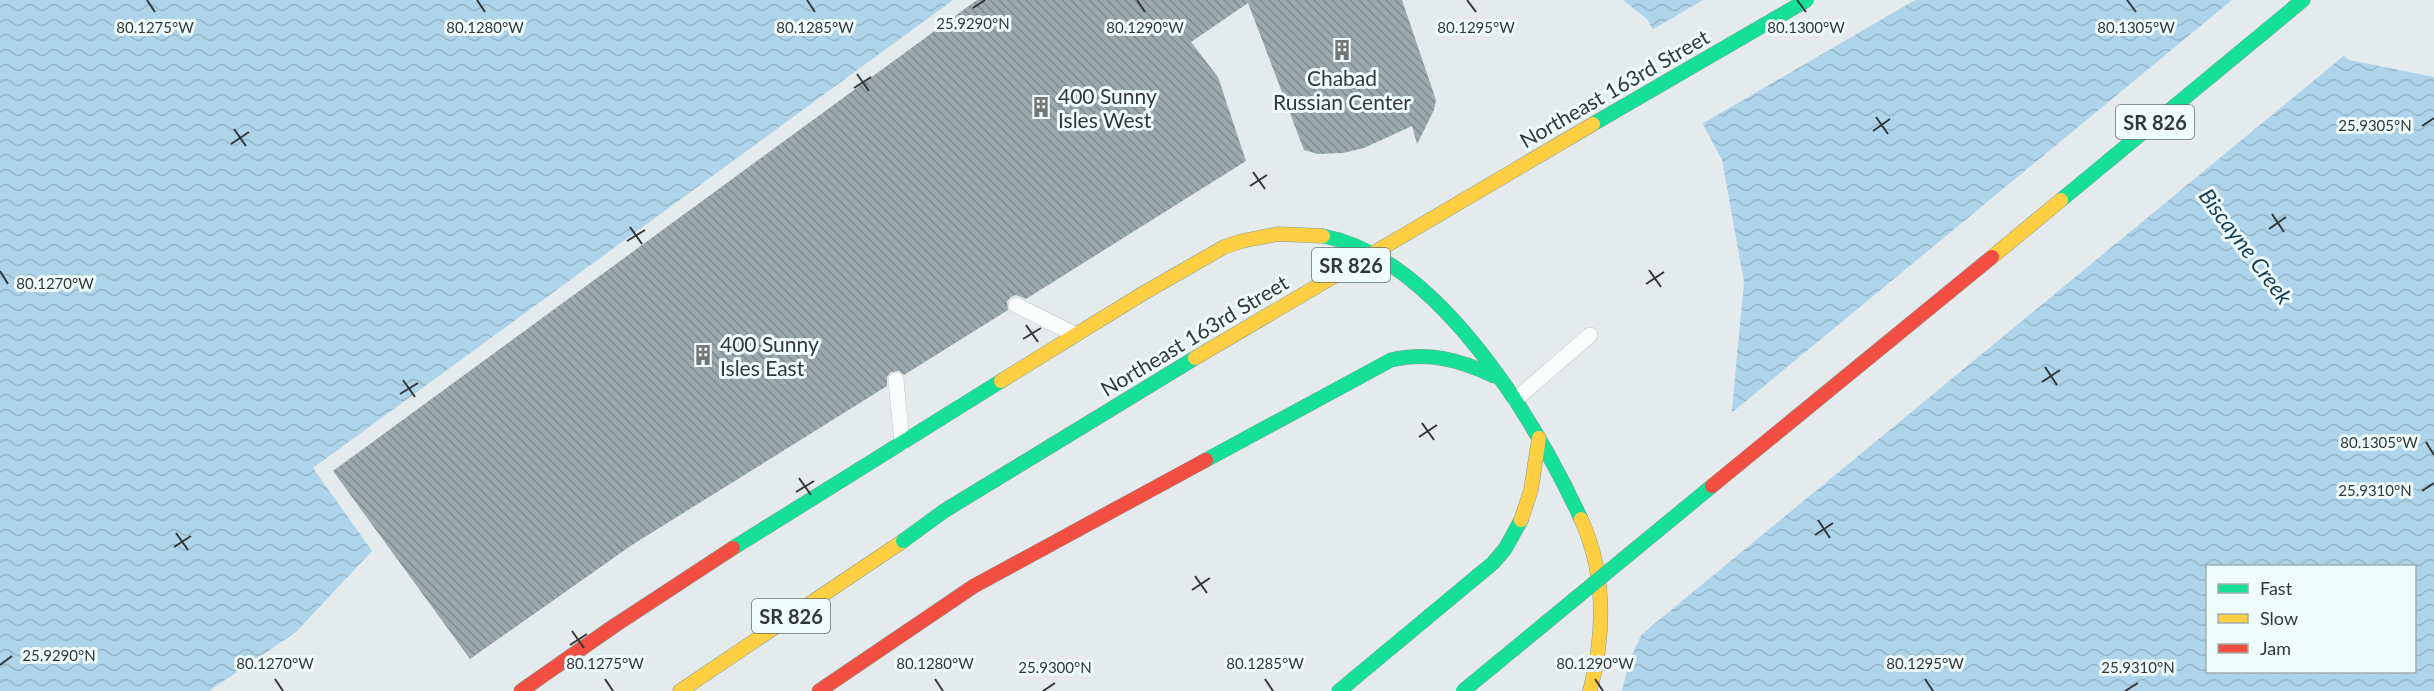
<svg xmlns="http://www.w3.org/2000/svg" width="2434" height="691" viewBox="0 0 2434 691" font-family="Lato,sans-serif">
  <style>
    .water { fill: url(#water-waves); fill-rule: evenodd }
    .pier { fill: #e5ebec }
    .building { fill: url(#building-back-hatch) }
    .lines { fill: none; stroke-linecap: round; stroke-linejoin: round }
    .lane-casing { stroke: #c0c5c6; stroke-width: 16 }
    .fast-casing { stroke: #849c9a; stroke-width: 15 }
    .slow-casing { stroke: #849c9a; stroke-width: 15 }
    .jam-casing { stroke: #849c9a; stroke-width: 15 }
    .lane { stroke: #fbfcfc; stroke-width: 15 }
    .fast { stroke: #16e098; stroke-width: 14 }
    .slow { stroke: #ffcf43; stroke-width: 14 }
    .jam { stroke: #f24e42; stroke-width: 14 }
    .fast-bridge-casing { stroke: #849c9a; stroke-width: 15; stroke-linecap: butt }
    .slow-bridge-casing { stroke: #849c9a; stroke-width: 15; stroke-linecap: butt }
    .jam-bridge-casing { stroke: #849c9a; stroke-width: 15; stroke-linecap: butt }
    .fast-bridge { stroke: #16e098; stroke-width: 14 }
    .slow-bridge { stroke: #ffcf43; stroke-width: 14 }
    .jam-bridge { stroke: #f24e42; stroke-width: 14 }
    .ticks { fill: none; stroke: #333738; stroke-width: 2 }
    .labels { text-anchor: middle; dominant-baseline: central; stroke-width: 6; stroke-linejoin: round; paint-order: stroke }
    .shield { fill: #effcfc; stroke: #6b7273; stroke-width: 1.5 }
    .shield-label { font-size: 20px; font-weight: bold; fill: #333738 }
    .poi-label { font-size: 21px; fill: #333738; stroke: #effcfc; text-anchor: start }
    .street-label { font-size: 21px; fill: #333738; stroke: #effcfc }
    .water-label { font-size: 22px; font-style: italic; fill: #153e55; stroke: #effcfc }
    .ticks-label { font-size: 15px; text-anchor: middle; fill: #333738; stroke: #effcfc; stroke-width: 6; stroke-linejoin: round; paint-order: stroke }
  </style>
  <defs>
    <pattern id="water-waves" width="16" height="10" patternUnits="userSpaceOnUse" patternTransform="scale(1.5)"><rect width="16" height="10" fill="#aed4eb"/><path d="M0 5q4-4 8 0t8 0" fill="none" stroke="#96b7ca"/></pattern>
    <pattern id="building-back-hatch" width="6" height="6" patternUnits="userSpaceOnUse" patternTransform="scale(1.5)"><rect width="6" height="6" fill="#9baaad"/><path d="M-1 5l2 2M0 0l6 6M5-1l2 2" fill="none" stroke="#7f8b8e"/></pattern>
  </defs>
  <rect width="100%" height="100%" fill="#e5ebec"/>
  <!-- water -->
  <path class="water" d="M 0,0 L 953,0 L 313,468 L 372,551 L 296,632 L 209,691 L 0,691 Z
    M 1623,0 L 2277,0 L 2349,60 L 2434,77 L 2434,691 L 1622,691 L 1629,662 L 1729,441 L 1744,282 L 1722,160 L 1647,19 ZM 2208,566 L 2414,566 L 2414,672 L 2208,672 Z"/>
  <!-- pier -->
  <path class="pier" d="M 1703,0 L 1915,0 L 1700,125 L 1650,31 Z
    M 2232,0 L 2282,0 L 2346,54 L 1636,639 L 1726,441 L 1729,415 Z"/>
  <!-- building -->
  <path class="building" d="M 977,0 L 1402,0 L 1436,100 L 1434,110 L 1417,144 L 1412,126 L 1364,148 L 1343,153 L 1318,154 L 1304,150 L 1248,3 L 1191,42 L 1218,77 L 1246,161 L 1026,299 L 1016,295 L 1011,297 L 1007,301 L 1008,310 L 904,375 L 899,371 L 891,372 L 887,377 L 887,386 L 632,545 L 470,659 L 333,471 Z"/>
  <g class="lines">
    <defs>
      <path id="lane" d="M 1016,305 L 1074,334
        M 896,380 L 902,443
        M 1515,400 L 1590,335"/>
      <path id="fast" d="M 2061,200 L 2303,0
        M 1323,236 C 1438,258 1535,420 1581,519
        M 1206,460 L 1391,360 C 1428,351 1460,360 1494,376
        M 733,548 L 1001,381
        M 1339,691 L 1493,563 L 1505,549 L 1521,520"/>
      <path id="slow" d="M 1001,381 L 1142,294 L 1224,247 L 1242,241 L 1278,234 L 1323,236
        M 1581,519 C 1606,574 1605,633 1590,691
        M 1521,520 L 1531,490 L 1539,438
        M 680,691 L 903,541"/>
      <path id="jam" d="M 521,691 L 614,626 L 733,548
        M 819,691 L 974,586 L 1206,460"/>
    </defs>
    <!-- lane casing -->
    <use href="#lane" class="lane-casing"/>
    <!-- fast casing -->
    <use href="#fast" class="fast-casing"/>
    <!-- slow casing -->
    <use href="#slow" class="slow-casing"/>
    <!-- jam casing -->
    <use href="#jam" class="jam-casing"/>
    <!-- lane -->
    <use href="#lane" class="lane"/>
    <!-- fast -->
    <use href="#fast" class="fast"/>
    <!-- slow -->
    <use href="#slow" class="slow"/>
    <!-- jam -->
    <use href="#jam" class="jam"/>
    <defs>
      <path id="fast-bridge" d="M 1593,124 L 1807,0
        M 903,541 L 944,511 L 1195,358
        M 1463,691 L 1712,486"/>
      <path id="slow-bridge" d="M 1992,257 L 2061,200
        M 1195,358 L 1593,124"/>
      <path id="jam-bridge" d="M 1712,486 L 1992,257"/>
    </defs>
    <!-- fast-bridge casing -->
    <use href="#fast-bridge" class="fast-bridge-casing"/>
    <!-- slow-bridge casing -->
    <use href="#slow-bridge" class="slow-bridge-casing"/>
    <!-- jam-bridge casing -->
    <use href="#jam-bridge" class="jam-bridge-casing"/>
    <!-- fast-bridge -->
    <use href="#fast-bridge" class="fast-bridge"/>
    <!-- slow-bridge -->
    <use href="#slow-bridge" class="slow-bridge"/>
    <!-- jam-bridge -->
    <use href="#jam-bridge" class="jam-bridge"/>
  </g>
  <!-- ticks -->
  <path class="ticks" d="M 147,0 L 155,12M 477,0 L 485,12M 807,0 L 815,12M 1137,0 L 1145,12M 1467,0 L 1476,12M 1797,0 L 1806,12M 2127,0 L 2136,12M 973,8 L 985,0M 857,74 L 869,91M 854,88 L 871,77M 1876,117 L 1888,134M 2422,126 L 2434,118M 234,129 L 246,146M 1873,131 L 1890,119M 231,144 L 249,132M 1253,172 L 1265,189M 1250,186 L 1267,175M 2272,214 L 2284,232M 630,227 L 642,244M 2269,229 L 2286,217M 627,241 L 645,230M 1649,270 L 1661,287M 0,271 L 8,284M 1646,284 L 1664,272M 1026,325 L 1038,342M 1023,339 L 1041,328M 2045,367 L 2057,385M 403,380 L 415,397M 2042,382 L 2060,370M 400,394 L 418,383M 1422,423 L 1434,440M 1419,437 L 1437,425M 2426,442 L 2434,455M 799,478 L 811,495M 2422,491 L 2434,483M 796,492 L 814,481M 1818,520 L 1830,538M 176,533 L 188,550M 1815,535 L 1833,523M 174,547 L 191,536M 1195,576 L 1207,593M 1192,590 L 1210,578M 572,631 L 584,648M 570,645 L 587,634M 0,665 L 12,656M 275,679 L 283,691M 605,679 L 613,691M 935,679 L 943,691M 1265,679 L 1273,691M 1595,679 L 1603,691M 1925,679 L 1933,691M 1043,691 L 1055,683M 2125,691 L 2138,683"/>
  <!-- icons -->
  <defs>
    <symbol id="building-bare" viewBox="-9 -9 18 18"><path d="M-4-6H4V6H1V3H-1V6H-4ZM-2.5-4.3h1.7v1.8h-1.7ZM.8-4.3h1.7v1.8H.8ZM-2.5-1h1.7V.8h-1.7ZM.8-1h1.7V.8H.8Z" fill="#717677" stroke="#effcfc" stroke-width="2.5" paint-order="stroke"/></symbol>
  </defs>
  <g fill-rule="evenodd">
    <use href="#building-bare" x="1327" y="35" width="30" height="30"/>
    <use href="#building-bare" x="1026" y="92" width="30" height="30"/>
    <use href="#building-bare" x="688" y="340" width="30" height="30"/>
  </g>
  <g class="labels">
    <!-- shield labels -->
    <g class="shield">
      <rect x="2116" y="105" width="78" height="34" rx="4.5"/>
      <rect x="1312" y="248" width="78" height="34" rx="4.5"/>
      <rect x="752" y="599" width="78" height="34" rx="4.5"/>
    </g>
    <g class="shield-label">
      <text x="2155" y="122">SR 826</text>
      <text x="1351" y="265">SR 826</text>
      <text x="791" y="616">SR 826</text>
    </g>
    <!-- poi labels -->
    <g class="poi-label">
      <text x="1342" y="77" text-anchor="middle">Chabad<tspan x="1342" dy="24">Russian Center</tspan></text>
      <text x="1058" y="95">400 Sunny<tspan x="1058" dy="24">Isles West</tspan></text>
      <text x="720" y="343">400 Sunny<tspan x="720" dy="24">Isles East</tspan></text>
    </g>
    <!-- street labels -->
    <g class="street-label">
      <text transform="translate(1614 88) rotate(-30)">Northeast 163rd Street</text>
      <text transform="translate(1194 335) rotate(-31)">Northeast 163rd Street</text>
    </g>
    <!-- water labels -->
    <g class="water-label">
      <text transform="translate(2246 246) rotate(53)">Biscayne Creek</text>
    </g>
  </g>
  <g class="ticks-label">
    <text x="973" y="29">25.9290°N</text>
    <text x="155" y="33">80.1275°W</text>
    <text x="485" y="33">80.1280°W</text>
    <text x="815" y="33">80.1285°W</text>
    <text x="1145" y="33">80.1290°W</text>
    <text x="1476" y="33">80.1295°W</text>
    <text x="1806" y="33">80.1300°W</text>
    <text x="2136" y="33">80.1305°W</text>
    <text x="2375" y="131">25.9305°N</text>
    <text x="55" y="289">80.1270°W</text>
    <text x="2379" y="448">80.1305°W</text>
    <text x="2375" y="496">25.9310°N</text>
    <text x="59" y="661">25.9290°N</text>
    <text x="275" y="669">80.1270°W</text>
    <text x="605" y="669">80.1275°W</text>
    <text x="935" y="669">80.1280°W</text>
    <text x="1265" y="669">80.1285°W</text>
    <text x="1595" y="669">80.1290°W</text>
    <text x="1925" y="669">80.1295°W</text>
    <text x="1055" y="673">25.9300°N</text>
    <text x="2138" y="673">25.9310°N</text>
  </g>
  <!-- legend -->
  <rect x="2206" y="565" width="210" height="108" fill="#effcfc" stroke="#a4adae" stroke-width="1.5"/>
  <rect x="2218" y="584" width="30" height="9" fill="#16e098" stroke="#a4adae" stroke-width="1.5"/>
  <text x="2260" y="595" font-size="18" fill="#333738">Fast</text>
  <rect x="2218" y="614" width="30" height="9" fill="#ffcf43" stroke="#a4adae" stroke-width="1.5"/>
  <text x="2260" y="625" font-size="18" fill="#333738">Slow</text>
  <rect x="2218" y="644" width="30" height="9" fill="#f24e42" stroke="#a4adae" stroke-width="1.5"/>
  <text x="2260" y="655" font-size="18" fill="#333738">Jam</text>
</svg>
